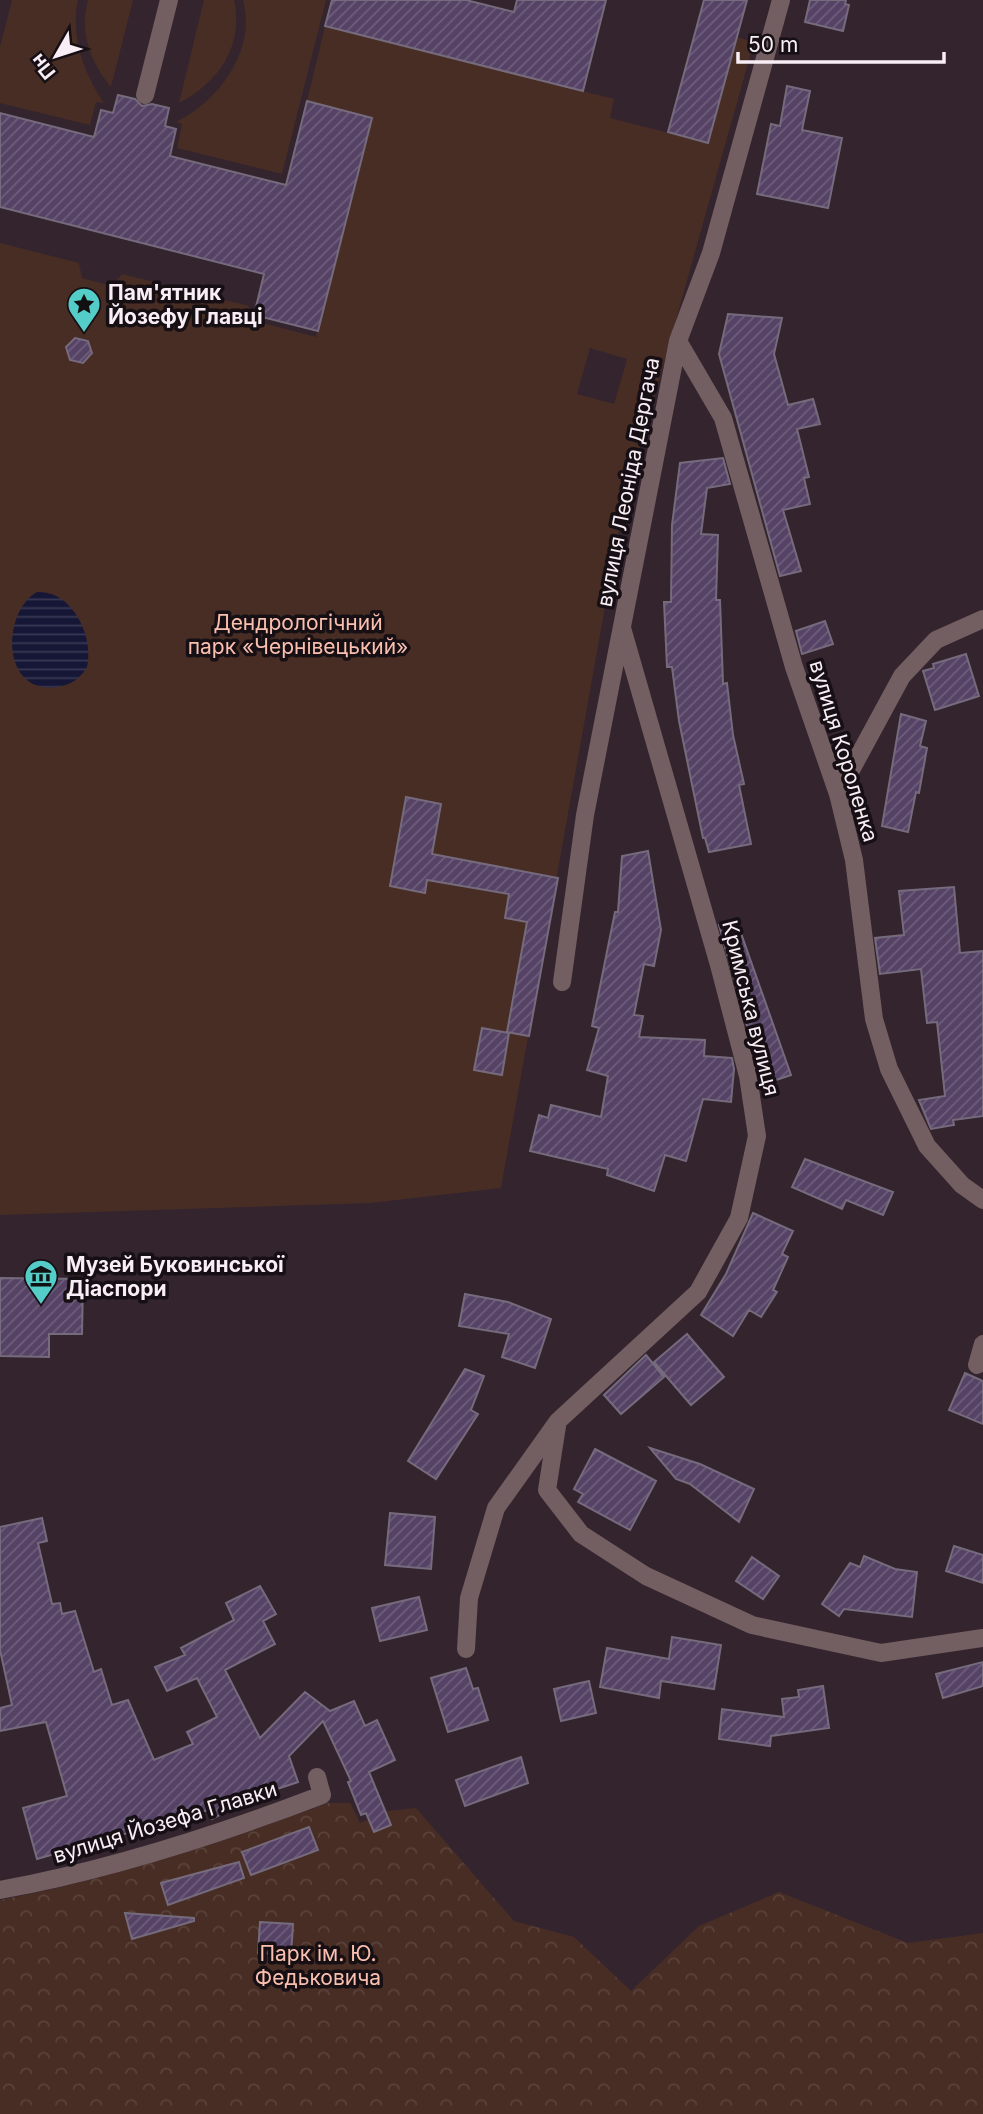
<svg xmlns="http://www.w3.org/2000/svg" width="983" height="2114" viewBox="0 0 983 2114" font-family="Inter,sans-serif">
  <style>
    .green { fill: #482d25; fill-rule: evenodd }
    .park { fill: url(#park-crowns) }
    .water { fill: url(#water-rules) }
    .building { fill: url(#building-hatch); stroke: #756b7d; stroke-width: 2 }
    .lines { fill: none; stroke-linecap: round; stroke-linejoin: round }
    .minor { stroke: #735e61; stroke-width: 18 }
    .labels { text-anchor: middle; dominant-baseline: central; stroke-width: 7; stroke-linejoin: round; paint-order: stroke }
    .poi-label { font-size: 21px; font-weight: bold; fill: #f9eef5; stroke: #160f14; text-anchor: start }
    .street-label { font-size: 21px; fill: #f9eef5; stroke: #160f14 }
    .park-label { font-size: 21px; fill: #fabfae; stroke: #160f14 }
  </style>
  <defs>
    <pattern id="park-crowns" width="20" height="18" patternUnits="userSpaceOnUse" patternTransform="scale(1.75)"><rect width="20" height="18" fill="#482d25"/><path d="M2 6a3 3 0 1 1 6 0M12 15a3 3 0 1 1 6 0" fill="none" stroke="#5a423a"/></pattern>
    <pattern id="water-rules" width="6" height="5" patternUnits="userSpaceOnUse" patternTransform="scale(1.75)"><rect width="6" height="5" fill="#161636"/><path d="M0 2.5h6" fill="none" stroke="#393854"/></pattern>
    <pattern id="building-hatch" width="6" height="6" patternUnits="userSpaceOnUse" patternTransform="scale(1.75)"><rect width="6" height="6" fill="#554265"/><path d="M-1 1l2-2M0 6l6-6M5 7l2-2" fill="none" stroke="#6e5e7c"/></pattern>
  </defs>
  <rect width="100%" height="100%" fill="#33242e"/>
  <!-- green -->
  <path class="green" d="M 12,0 L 78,0 C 70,36 84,74 104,103 L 96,102 L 90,125 L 0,103 L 0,47 Z
    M 88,0 L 133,0 L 111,87 C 90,62 79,32 88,0 Z
    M 204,0 L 234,0 C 244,46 219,82 179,103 Z
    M 243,0 L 326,0 L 282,174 L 177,148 L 182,124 L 176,122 C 219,101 257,49 243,0 Z
    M 325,26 L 614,99 L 610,118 L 708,143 L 737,37 L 754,42 L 622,512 L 501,1188 L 371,1203 L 0,1215 L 0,243 L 79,263 L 82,278 L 112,286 L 122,274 L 249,306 L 247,319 L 316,337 L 371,118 L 307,101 ZM 590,348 L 627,359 L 614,404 L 577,394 Z"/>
  <!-- park -->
  <path class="park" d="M 328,1803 L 350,1803 L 360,1823 L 388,1811 L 416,1808 L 514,1921 L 574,1937 L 631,1991 L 699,1926 L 779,1892 L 908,1943 L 983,1933 L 983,2114 L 0,2114 L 0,1900 C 112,1879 221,1843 328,1803 Z"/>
  <!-- water -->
  <path class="water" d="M 37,592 C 72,590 94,636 87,667 C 81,677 74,683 62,686 C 1,700 0,613 37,592 Z"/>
  <!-- building -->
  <path class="building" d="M 332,0 L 466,0 L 514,12 L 517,0 L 606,0 L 583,91 L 325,26 Z
    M 704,0 L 747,0 L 708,143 L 668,132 Z
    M 810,0 L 846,0 L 845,4 L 849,5 L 843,31 L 805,22 Z
    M 787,86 L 810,91 L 802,130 L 842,138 L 828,208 L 757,194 L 771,124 L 780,126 Z
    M 118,95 L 135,99 L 142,106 L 152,104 L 169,108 L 165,126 L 176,129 L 170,156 L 286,185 L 307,101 L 372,118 L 318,331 L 254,315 L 264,274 L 0,207 L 0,113 L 94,137 L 101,110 L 113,113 Z
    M 728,314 L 782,318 L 774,354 L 788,405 L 813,399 L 820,424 L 797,429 L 809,477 L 804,478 L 810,504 L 783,510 L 801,571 L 780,576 L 719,354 Z
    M 75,338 L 88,341 L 92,353 L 83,363 L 70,360 L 66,347 Z
    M 723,458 L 730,484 L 707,488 L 701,534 L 718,535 L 716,600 L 720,600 L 723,684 L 727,683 L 733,735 L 744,784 L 739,785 L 751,844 L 709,852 L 705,838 L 703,838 L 679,721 L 672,667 L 667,667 L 664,602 L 671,602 L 672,525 L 680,463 Z
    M 825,621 L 833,644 L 802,654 L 796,631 Z
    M 966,654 L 979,696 L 935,710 L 923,671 L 934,668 L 933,664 Z
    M 901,714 L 926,721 L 920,746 L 927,748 L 919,793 L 916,792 L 908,832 L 882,826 Z
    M 406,797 L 441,804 L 432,854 L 558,878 L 529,1036 L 507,1032 L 527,922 L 505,918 L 509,894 L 427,880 L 425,893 L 390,886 Z
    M 648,851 L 661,930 L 654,966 L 644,964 L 634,1015 L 643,1016 L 639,1037 L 705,1040 L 704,1056 L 732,1058 L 734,1069 L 731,1102 L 703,1099 L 686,1161 L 665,1155 L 654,1191 L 607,1175 L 608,1169 L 530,1151 L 539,1115 L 548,1118 L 551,1105 L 601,1117 L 608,1076 L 587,1070 L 599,1028 L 592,1026 L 615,912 L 618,912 L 622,856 Z
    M 954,887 L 960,953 L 983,951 L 983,1116 L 953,1120 L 954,1125 L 931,1129 L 919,1100 L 945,1096 L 937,1022 L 927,1023 L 921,969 L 880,974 L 875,938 L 904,935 L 899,891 Z
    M 736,919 L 791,1075 L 767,1083 L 745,1020 L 719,925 Z
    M 482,1028 L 509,1033 L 502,1075 L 474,1070 Z
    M 805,1159 L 893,1192 L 883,1215 L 846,1200 L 842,1209 L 792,1187 Z
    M 753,1213 L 793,1231 L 782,1254 L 788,1257 L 773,1290 L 777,1292 L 761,1317 L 749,1310 L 733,1336 L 701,1315 L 726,1274 Z
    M 0,1278 L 83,1279 L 82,1334 L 49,1334 L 49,1357 L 0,1356 Z
    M 465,1294 L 508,1302 L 551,1319 L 535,1368 L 502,1357 L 509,1334 L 459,1326 Z
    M 687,1334 L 724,1377 L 691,1405 L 654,1362 Z
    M 646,1355 L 664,1377 L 621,1414 L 604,1395 Z
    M 465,1369 L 484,1376 L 471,1410 L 478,1414 L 436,1479 L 408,1461 Z
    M 965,1373 L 983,1381 L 983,1424 L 949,1410 Z
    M 650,1448 L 700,1464 L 754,1489 L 739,1522 L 690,1484 L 676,1479 Z
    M 595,1449 L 656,1481 L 630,1530 L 578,1502 L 583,1494 L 574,1489 Z
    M 390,1513 L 435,1517 L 431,1569 L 385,1565 Z
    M 42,1518 L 47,1541 L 38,1543 L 52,1604 L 60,1603 L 62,1614 L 75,1611 L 94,1672 L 101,1669 L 112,1705 L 128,1700 L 154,1760 L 193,1744 L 187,1732 L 217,1717 L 197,1678 L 167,1691 L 155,1667 L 185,1655 L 181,1648 L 234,1620 L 226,1603 L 260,1586 L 276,1614 L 263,1621 L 275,1644 L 225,1670 L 260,1738 L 305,1692 L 330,1711 L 354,1701 L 365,1726 L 377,1720 L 395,1760 L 369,1772 L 391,1825 L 374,1832 L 366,1813 L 361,1815 L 348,1782 L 351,1781 L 323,1721 L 289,1756 L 298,1782 L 259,1795 L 212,1819 L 208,1810 L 37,1859 L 23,1808 L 67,1796 L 46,1722 L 0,1731 L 0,1708 L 12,1705 L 0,1650 L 0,1527 Z
    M 954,1546 L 983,1555 L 983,1583 L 946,1571 Z
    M 864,1556 L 895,1569 L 917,1572 L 912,1617 L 844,1609 L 839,1616 L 822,1604 L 850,1563 L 860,1567 Z
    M 752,1557 L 779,1576 L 763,1599 L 736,1581 Z
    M 419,1597 L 427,1630 L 380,1641 L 372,1608 Z
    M 672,1637 L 721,1645 L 714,1689 L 661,1681 L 659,1698 L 600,1687 L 607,1648 L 669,1659 Z
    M 983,1662 L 983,1686 L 943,1698 L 936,1674 Z
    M 466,1668 L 473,1689 L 478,1688 L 488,1720 L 448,1732 L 431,1678 Z
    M 589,1681 L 596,1713 L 561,1721 L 554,1689 Z
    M 823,1686 L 829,1728 L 771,1736 L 770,1746 L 719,1739 L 722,1709 L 784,1717 L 782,1699 L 799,1697 L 798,1690 Z
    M 521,1757 L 528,1783 L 465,1806 L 456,1780 Z
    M 309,1827 L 318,1850 L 251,1875 L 242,1852 Z
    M 239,1862 L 244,1878 L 168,1905 L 161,1883 Z
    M 125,1913 L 194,1918 L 194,1921 L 132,1939 Z
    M 260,1922 L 293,1924 L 291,1955 L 258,1953 Z"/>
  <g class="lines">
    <!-- minor -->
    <path class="minor" d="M 145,95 L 169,0
      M 678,341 L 723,418 L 794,667 L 838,794 L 854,860 L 874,1019 L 889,1069 L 927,1146 L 962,1185 L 983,1200
      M 838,794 L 902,676 L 936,640 L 983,619
      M 562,982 L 585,815 L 678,341 L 711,253 L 781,0
      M 977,1365 L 983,1344
      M 557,1426 L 547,1490 L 581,1534 L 646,1576 L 752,1625 L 881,1653 L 983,1638
      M 466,1649 L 469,1598 L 496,1508 L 558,1421 L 698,1292 L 739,1218 L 757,1136 L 748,1076 L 719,965 L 622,628
      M 0,1890 C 110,1870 218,1835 322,1795 L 317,1777"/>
  </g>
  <!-- icons -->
  <defs>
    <symbol id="sight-pin" viewBox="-11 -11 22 30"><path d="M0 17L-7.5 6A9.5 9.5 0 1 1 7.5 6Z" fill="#54cdc8" stroke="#160f14"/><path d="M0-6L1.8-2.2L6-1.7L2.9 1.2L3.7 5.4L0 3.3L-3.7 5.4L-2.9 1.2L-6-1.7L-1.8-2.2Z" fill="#111"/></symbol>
    <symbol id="museum-pin" viewBox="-11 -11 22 30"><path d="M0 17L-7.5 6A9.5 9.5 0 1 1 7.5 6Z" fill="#54cdc8" stroke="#160f14"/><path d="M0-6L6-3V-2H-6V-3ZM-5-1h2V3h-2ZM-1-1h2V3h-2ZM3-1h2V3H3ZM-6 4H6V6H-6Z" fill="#111"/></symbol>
  </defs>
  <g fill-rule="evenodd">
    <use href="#sight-pin" x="65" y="285" width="38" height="52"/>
    <use href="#museum-pin" x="22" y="1257" width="38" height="52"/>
  </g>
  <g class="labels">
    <!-- poi labels -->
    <g class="poi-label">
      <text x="108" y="292">Пам'ятник<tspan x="108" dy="24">Йозефу Главці</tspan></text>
      <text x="66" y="1264">Музей Буковинської<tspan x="66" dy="24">Діаспори</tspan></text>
    </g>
    <!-- street labels -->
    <g class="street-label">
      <text transform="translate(628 482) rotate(-79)">вулиця Леоніда Дергача</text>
      <text transform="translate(844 751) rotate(73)">вулиця Короленка</text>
      <text transform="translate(751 1008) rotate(76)">Кримська вулиця</text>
      <text transform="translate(165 1822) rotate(-17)">вулиця Йозефа Главки</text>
    </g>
    <!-- park labels -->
    <g class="park-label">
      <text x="298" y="622">Дендрологічний<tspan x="298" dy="24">парк «Чернівецький»</tspan></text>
      <text x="318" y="1953">Парк ім. Ю.<tspan x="318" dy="24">Федьковича</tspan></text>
    </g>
  </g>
  <!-- north arrow -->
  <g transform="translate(56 56) rotate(231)" stroke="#160f14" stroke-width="5" paint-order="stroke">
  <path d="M0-5L12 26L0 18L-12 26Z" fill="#f9eef5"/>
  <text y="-10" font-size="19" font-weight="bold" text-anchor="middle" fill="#f9eef5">Пн</text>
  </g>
  <!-- scale -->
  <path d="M738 52v10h206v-10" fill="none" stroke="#f9eef5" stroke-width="3.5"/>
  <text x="748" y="52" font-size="21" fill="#f9eef5" stroke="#160f14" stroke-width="5" paint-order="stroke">50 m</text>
</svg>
